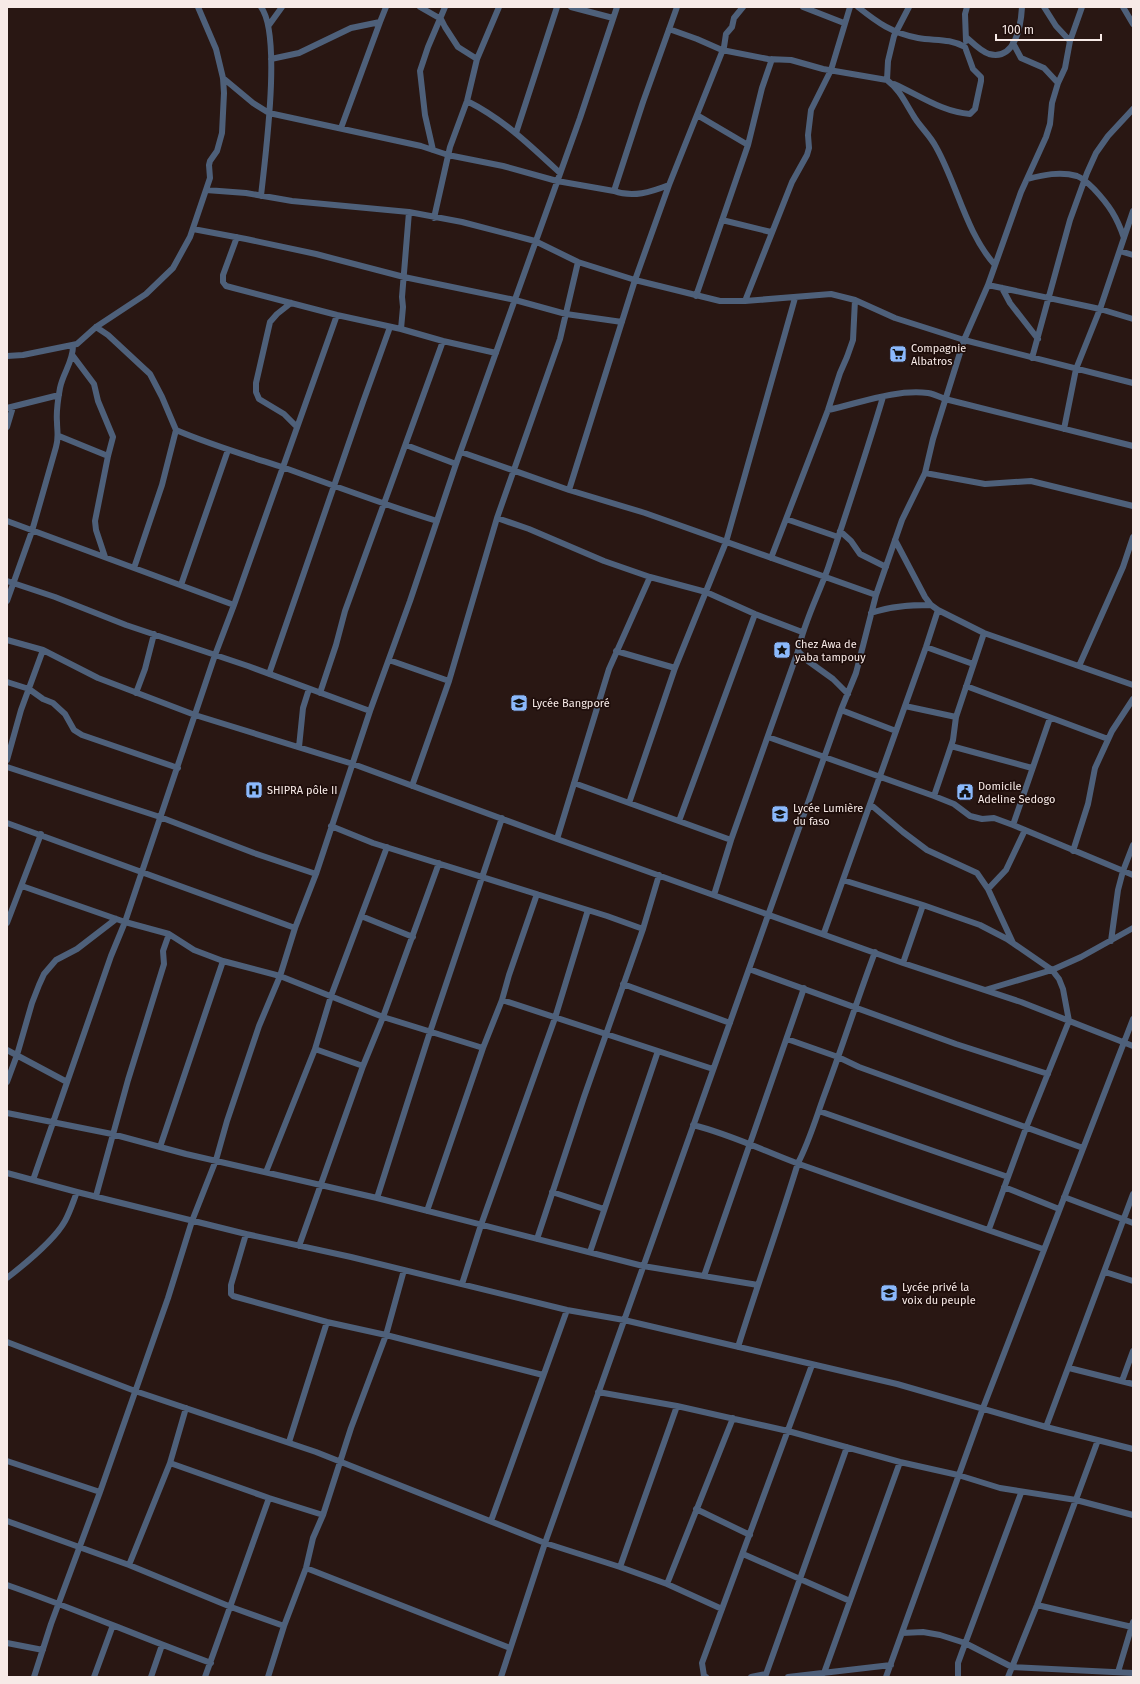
<svg xmlns="http://www.w3.org/2000/svg" width="1140" height="1684" viewBox="0 0 1140 1684" font-family="'Fira Sans',sans-serif">
  <style>
    .lines { fill: none; stroke-linecap: round; stroke-linejoin: round }
    .minor { stroke: #4e607a; stroke-width: 6 }
    .labels { text-anchor: middle; dominant-baseline: central; stroke-width: 3.5; stroke-linejoin: round; paint-order: stroke }
    .poi-label { font-size: 11px; fill: #f7eae7; stroke: #1f0e0b; text-anchor: start }
  </style>
  <rect width="100%" height="100%" fill="#291713"/>
  <g class="lines">
    <!-- minor -->
    <path class="minor" d="M 420,7 L 441,19 L 445,27 L 458,47 L 477,59
      M 571,7 L 613,18
      M 803,7 L 844,23
      M 858,7 C 878,23 892,33 918,38 C 935,41 949,38 965,47 L 973,69 L 981,77 L 981,81 L 975,109 L 970,114 C 942,112 919,95 894,84
      M 1044,7 L 1056,26 L 1070,41
      M 1123,7 L 1133,24
      M 269,25 L 282,7
      M 669,29 L 697,39 L 722,50 L 768,59 L 791,60 L 823,69 L 887,80 C 899,89 905,102 913,115 C 919,126 930,135 936,147 C 957,184 966,233 995,265
      M 966,37 C 973,43 980,51 989,54 C 1015,61 1021,26 1022,7
      M 966,41 L 965,14 L 967,7
      M 1013,43 L 1021,58 L 1044,68 L 1058,83
      M 271,59 L 299,53 L 351,28 L 380,22 L 386,7
      M 223,78 L 253,103 L 269,113 L 421,146 L 448,155 L 503,166 L 557,181 L 614,191 L 643,102 L 677,7
      M 887,80 L 888,61 L 894,36 L 909,7
      M 467,101 C 503,119 530,145 560,173
      M 697,115 L 748,145
      M 341,128 L 380,22
      M 516,133 L 557,7
      M 433,150 L 425,115 L 420,71 L 428,47 L 445,7
      M 1027,179 C 1043,175 1060,171 1077,176 C 1083,178 1089,184 1094,189 C 1109,205 1117,217 1124,238
      M 206,190 L 246,193 L 292,201 L 409,212 L 462,222 L 535,241 L 578,262 L 635,280 L 720,301 L 745,301 L 831,294 L 855,300 L 895,318 L 964,340 L 1133,383
      M 614,191 C 633,198 651,192 669,185
      M 261,196 C 265,158 282,35 261,7
      M 434,218 L 450,147 L 467,101 L 477,59 L 499,7
      M 722,220 L 771,232
      M 193,229 L 246,239 L 316,254 L 404,277 L 515,300 L 566,314 L 622,322
      M 237,237 L 223,275 L 223,282 L 226,286 L 337,315 L 401,329 L 443,341 L 496,353
      M 1120,251 L 1133,255
      M 988,285 L 1100,309 L 1133,319
      M 1002,288 L 1010,303 L 1038,339
      M 696,296 L 748,145 L 762,88 L 772,59
      M 745,301 L 792,182 L 807,155 L 809,148 L 808,135 L 811,110 L 831,70 L 850,7
      M 291,303 L 277,314 L 270,322 L 256,383 L 256,392 L 259,399 L 284,414 L 297,427
      M 96,327 L 108,335 L 150,374 L 162,397 L 176,430 L 162,485 L 134,568
      M 401,329 L 403,307 L 402,297 L 409,212
      M 7,356 L 23,355 L 77,344 L 96,327 L 146,294 L 173,268 L 190,237 L 210,178 L 209,165 L 210,161 L 217,151 L 222,133 L 224,93 L 223,78 L 216,49 L 198,7
      M 73,356 L 94,384 L 98,401 L 113,437 L 108,456 L 95,521 L 96,530 L 105,557
      M 1032,358 L 1070,220 L 1087,173 L 1096,153 L 1108,136 L 1133,109
      M 7,408 L 59,395
      M 828,410 C 860,403 895,389 928,393 C 934,394 940,397 945,399 L 1133,446
      M 7,427 L 13,407
      M 1064,429 L 1076,369 L 1100,309 L 1133,211
      M 176,430 C 211,445 248,456 285,468 C 335,486 385,505 437,521
      M 59,436 L 108,456
      M 406,445 L 456,464
      M 461,452 L 569,490 L 645,513 L 876,595
      M 925,473 L 985,484 L 1031,481 L 1133,506
      M 569,490 L 635,280 L 669,185 L 724,47 L 726,34 L 732,27 L 734,18 L 743,7
      M 497,518 L 529,529 L 604,561 L 650,577 L 706,592 L 755,614 L 802,632
      M 786,519 L 838,537
      M 7,521 L 234,605
      M 840,531 L 851,541 L 860,554 L 886,567
      M 895,540 L 925,597 L 931,605 L 938,610 L 984,633 L 1133,685
      M 771,558 L 828,410 L 840,373 L 847,357 L 853,340 L 855,300
      M 7,581 L 55,597 L 126,625 L 248,666 L 370,711
      M 181,585 L 228,450
      M 7,601 L 32,531 L 56,447 C 59,437 57,431 57,422 C 56,411 58,399 60,388 C 63,373 73,362 73,346
      M 871,613 C 891,606 910,605 931,605
      M 7,640 L 43,650 L 98,678 L 195,715 L 353,764 L 557,839 L 903,963 L 1021,1002 L 1133,1046
      M 926,647 L 973,664
      M 616,651 L 675,668
      M 798,651 L 808,661 L 833,679 L 848,694
      M 389,660 L 449,681
      M 1079,666 L 1123,567 L 1133,537
      M 269,674 L 363,402 L 390,327
      M 7,682 L 29,689 L 43,699 L 53,703 L 65,714 L 74,730 L 82,735 L 178,768
      M 966,686 L 1108,739
      M 136,693 L 145,669 L 154,634
      M 320,693 L 336,645 L 345,611 L 443,341
      M 905,706 L 956,717
      M 841,710 L 896,731
      M 768,737 L 934,796 L 954,804 L 970,816 L 982,819 L 994,818 L 1013,825 L 1133,875
      M 951,746 L 1032,768
      M 299,747 L 303,708 L 309,689
      M 7,760 L 21,710 L 43,650
      M 7,767 L 160,817 L 254,853 L 316,874
      M 574,783 L 731,840
      M 412,786 L 449,681 L 497,518 L 560,339 L 578,262
      M 934,796 L 948,755 L 953,740 L 956,717 L 984,633
      M 629,803 L 675,668 L 726,542 L 795,298
      M 870,804 L 903,832 L 927,850 L 977,873 L 988,889 L 1013,943
      M 679,821 L 755,614
      M 7,823 L 295,928
      M 1013,825 L 1050,718
      M 331,826 L 373,843 L 607,916 L 643,929
      M 557,839 L 609,669 L 650,577
      M 1073,851 L 1088,804 L 1095,768 L 1112,731 L 1133,699
      M 843,880 L 923,905 L 980,925 L 1007,939 L 1052,970 L 1059,979 L 1063,989 L 1069,1021 L 1026,1128 L 989,1229
      M 22,886 L 125,922 L 169,934 L 194,950 L 223,961 L 280,976 L 383,1017 L 483,1048
      M 988,889 L 1006,870 L 1025,830
      M 714,895 L 731,840 L 798,651 C 804,622 818,596 828,568 C 847,511 866,454 883,397
      M 361,916 L 413,937
      M 7,923 L 41,834
      M 824,933 L 926,647 L 938,610
      M 1111,941 L 1118,890 L 1123,871 L 1133,845
      M 903,963 L 923,905
      M 749,969 L 956,1044 L 1048,1074
      M 623,984 L 730,1023
      M 985,990 L 1052,970 L 1081,957 L 1133,928
      M 502,1000 L 713,1069
      M 787,1039 L 838,1057 L 859,1067 L 906,1084 L 1083,1148
      M 315,1049 L 331,996 L 387,847
      M 7,1050 L 67,1082
      M 7,1082 L 17,1055 L 32,1003 L 39,985 L 44,974 L 56,960 L 77,949 L 116,919
      M 819,1111 L 1008,1177
      M 7,1113 L 112,1134 L 186,1154 L 377,1198 L 643,1266 L 758,1285
      M 693,1125 C 730,1134 764,1151 799,1164 C 880,1193 962,1221 1043,1249
      M 160,1147 L 223,961
      M 266,1172 L 315,1049 L 363,1066
      M 7,1173 L 77,1192 L 246,1234 L 351,1257 L 567,1310 L 624,1320 L 897,1384 L 1046,1427 L 1133,1449
      M 33,1180 L 111,956 L 125,922 L 215,655 L 234,605 L 337,315
      M 1004,1187 L 1059,1209
      M 552,1192 L 604,1209
      M 96,1196 L 128,1080 L 164,964 L 163,951 L 169,934
      M 1064,1197 L 1133,1223
      M 377,1198 L 430,1032 L 502,818
      M 427,1211 L 483,1048 L 502,1000 L 509,975 L 537,894
      M 246,1234 L 231,1285 L 231,1294 L 233,1296 L 327,1322 L 386,1335 L 543,1375
      M 537,1239 L 584,1097 L 643,929 L 659,875
      M 299,1246 L 363,1066 L 383,1017 L 439,863
      M 590,1252 L 658,1051
      M 1105,1272 L 1133,1281
      M 704,1276 L 804,988
      M 7,1278 C 25,1264 54,1241 65,1221 C 70,1212 73,1202 77,1192
      M 462,1284 L 481,1225 L 555,1018 L 588,910
      M 7,1342 L 135,1391 L 316,1452 L 545,1543 L 620,1567 L 667,1584 L 722,1609
      M 738,1347 C 757,1286 779,1225 798,1163 C 809,1142 816,1118 824,1096 C 842,1048 857,1000 875,952
      M 1069,1368 L 1133,1384
      M 1122,1381 L 1133,1351
      M 598,1392 L 677,1406 L 788,1431 L 900,1462 L 958,1475 L 1000,1488 L 1076,1500 L 1133,1515
      M 1046,1427 L 1133,1194
      M 289,1442 L 327,1322
      M 7,1461 L 100,1492
      M 170,1463 L 269,1498 L 323,1515
      M 696,1509 L 750,1535
      M 7,1521 L 129,1565 L 231,1607 L 284,1626 L 268,1677
      M 491,1521 L 567,1310
      M 743,1554 L 850,1601
      M 129,1565 L 170,1463 L 186,1408
      M 620,1567 L 677,1406
      M 306,1568 L 510,1648
      M 667,1584 L 733,1418
      M 7,1585 C 76,1609 142,1638 211,1663
      M 1037,1605 L 1132,1627
      M 284,1626 L 306,1568 L 313,1538 L 323,1515 L 351,1428 L 386,1335 L 404,1270
      M 902,1633 L 923,1632 L 940,1635 L 965,1643 L 1012,1667 L 1133,1673
      M 7,1643 L 43,1650
      M 1118,1672 L 1133,1622
      M 824,1673 L 900,1462
      M 34,1677 L 51,1624 L 100,1492 L 168,1298 L 192,1221 L 216,1160 L 227,1121 L 259,1026 L 280,976 L 295,928 L 316,874 L 370,711 L 410,601 L 456,464 L 580,118 L 617,7
      M 94,1677 L 113,1625
      M 151,1677 L 162,1645
      M 205,1677 L 269,1498
      M 501,1677 L 545,1543 L 841,710 L 856,673 L 876,595 L 902,520 L 925,473 L 933,439 L 964,340 L 988,285 L 1021,192 L 1046,137 L 1050,124 L 1052,103 L 1058,83 L 1065,68 L 1070,41 L 1082,7
      M 706,1677 L 704,1676 L 702,1663 L 812,1365
      M 751,1677 L 766,1674
      M 765,1677 L 847,1447
      M 788,1677 L 891,1665
      M 886,1677 L 983,1408 L 1133,1019
      M 958,1677 L 958,1663 L 962,1652 L 1021,1493
      M 1008,1677 L 1037,1605 L 1098,1440"/>
  </g>
  <!-- icons -->
  <defs>
    <symbol id="supermarket-square" viewBox="-11 -11 22 22"><rect x="-9" y="-9" width="18" height="18" rx="4" fill="#8bb9fc" stroke="#1f0e0b"/><path d="M-6-5.5h2.5l.6 2H6L4.5 2H-2.5L-4.4-4H-6ZM-1.5 3.2a1.3 1.3 0 1 0 .1 0ZM3 3.2a1.3 1.3 0 1 0 .1 0Z" fill="#111"/></symbol>
    <symbol id="sight-square" viewBox="-11 -11 22 22"><rect x="-9" y="-9" width="18" height="18" rx="4" fill="#8bb9fc" stroke="#1f0e0b"/><path d="M0-6L1.8-2.2L6-1.7L2.9 1.2L3.7 5.4L0 3.3L-3.7 5.4L-2.9 1.2L-6-1.7L-1.8-2.2Z" fill="#111"/></symbol>
    <symbol id="school-square" viewBox="-11 -11 22 22"><rect x="-9" y="-9" width="18" height="18" rx="4" fill="#8bb9fc" stroke="#1f0e0b"/><path d="M0-5L7-2L0 1L-7-2ZM-4 1L0 2.5L4 1V4Q0 6-4 4Z" fill="#111"/></symbol>
    <symbol id="hospital-square" viewBox="-11 -11 22 22"><rect x="-9" y="-9" width="18" height="18" rx="4" fill="#8bb9fc" stroke="#1f0e0b"/><path d="M-5-5h3v3.5h4V-5h3V5h-3V1.5h-4V5h-3Z" fill="#111"/></symbol>
    <symbol id="civic-square" viewBox="-11 -11 22 22"><rect x="-9" y="-9" width="18" height="18" rx="4" fill="#8bb9fc" stroke="#1f0e0b"/><path d="M-.6-6.5H3V-4.5H.6V-3L4-1V1h2V6H-6V1h2V-1L-.6-3ZM-1.2 2.5V6h2.4V2.5Z" fill="#111"/></symbol>
  </defs>
  <g fill-rule="evenodd">
    <use href="#supermarket-square" x="888" y="344" width="20" height="20"/>
    <use href="#sight-square" x="772" y="640" width="20" height="20"/>
    <use href="#school-square" x="509" y="693" width="20" height="20"/>
    <use href="#hospital-square" x="244" y="780" width="20" height="20"/>
    <use href="#civic-square" x="955" y="782" width="20" height="20"/>
    <use href="#school-square" x="770" y="804" width="20" height="20"/>
    <use href="#school-square" x="879" y="1283" width="20" height="20"/>
  </g>
  <g class="labels">
    <!-- poi labels -->
    <g class="poi-label">
      <text x="911" y="348">Compagnie<tspan x="911" dy="13">Albatros</tspan></text>
      <text x="795" y="644">Chez Awa de<tspan x="795" dy="13">yaba tampouy</tspan></text>
      <text x="532" y="703">Lycée Bangporé</text>
      <text x="978" y="786">Domicile<tspan x="978" dy="13">Adeline Sedogo</tspan></text>
      <text x="267" y="790">SHIPRA pôle II</text>
      <text x="793" y="808">Lycée Lumière<tspan x="793" dy="13">du faso</tspan></text>
      <text x="902" y="1287">Lycée privé la<tspan x="902" dy="13">voix du peuple</tspan></text>
    </g>
  </g>
  <!-- border -->
  <rect width="1140" height="1684" fill="none" stroke="#f7eae7" stroke-width="16"/>
  <!-- scale -->
  <path d="M996 34v6h105v-6" fill="none" stroke="#f7eae7" stroke-width="2"/>
  <text x="1002" y="34" font-size="12" fill="#f7eae7" stroke="#1f0e0b" stroke-width="3" paint-order="stroke">100 m</text>
</svg>
